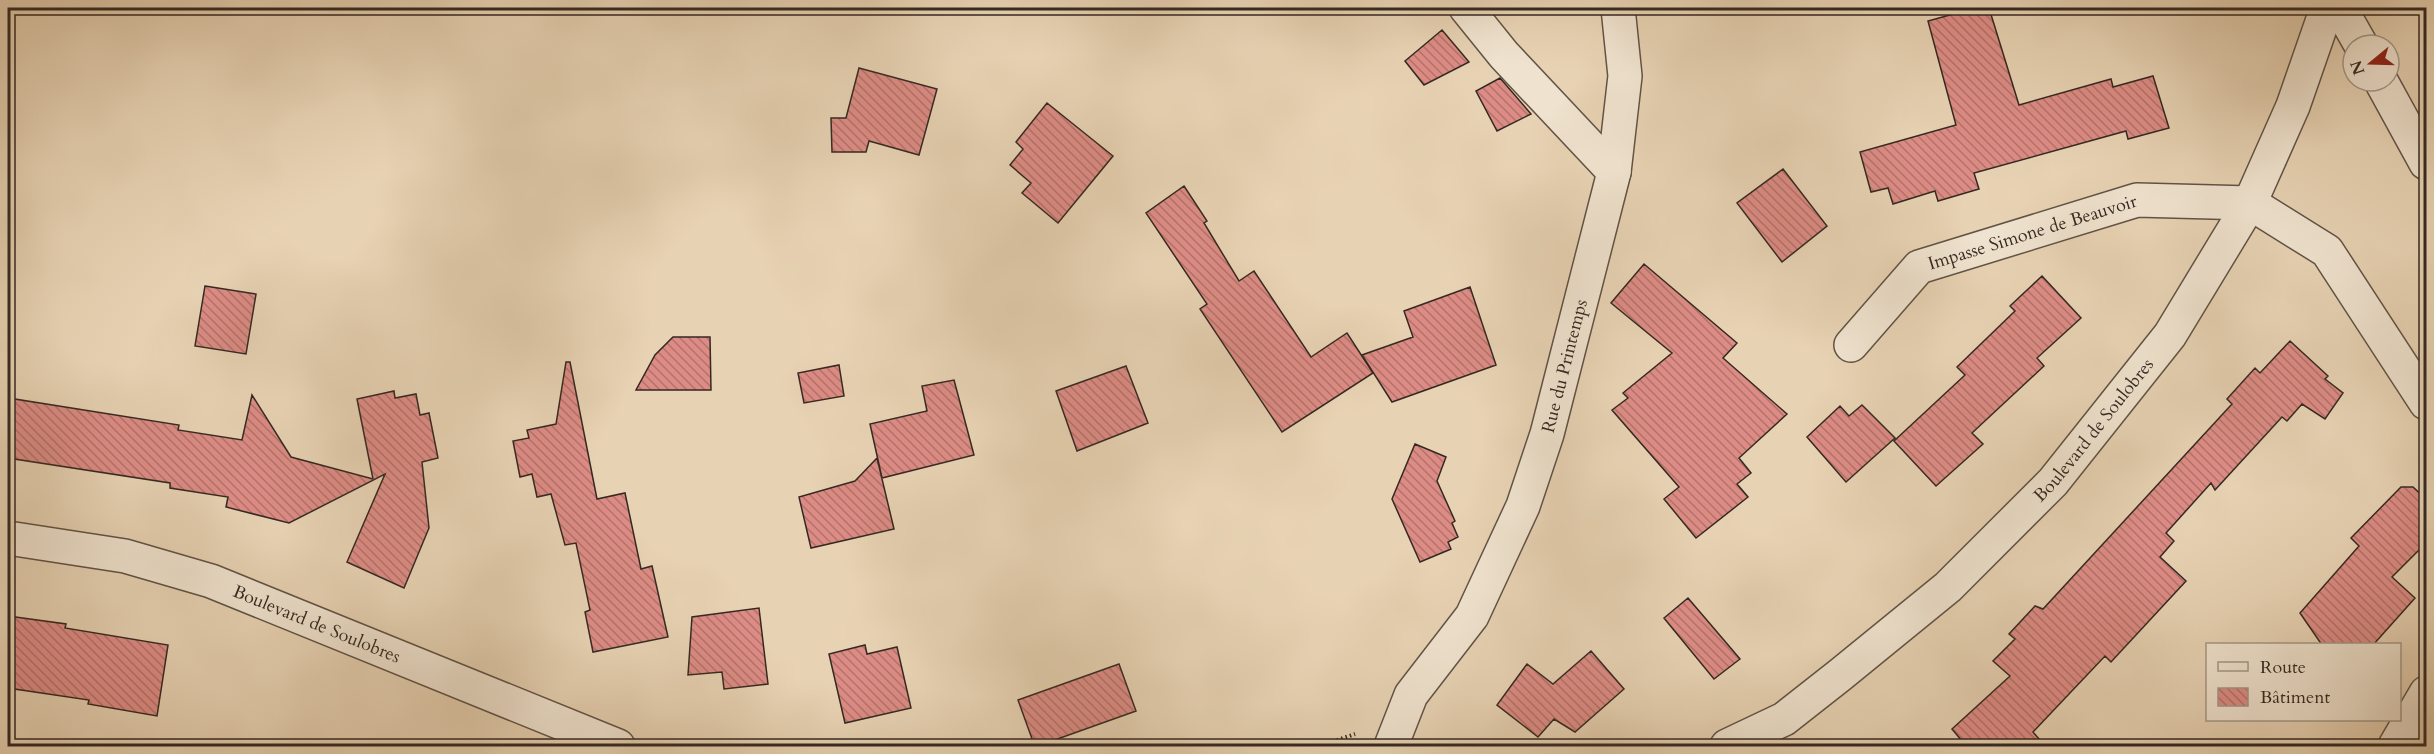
<svg xmlns="http://www.w3.org/2000/svg" width="2434" height="754" viewBox="0 0 2434 754" font-family="Cardo,serif">
  <style>
    .building { fill: url(#building-back-hatch); stroke: #342922; stroke-width: 1.5 }
    .lines { fill: none; stroke-linecap: round; stroke-linejoin: round }
    .minor-casing { stroke: #615346; stroke-width: 36 }
    .path { stroke: #342922; stroke-width: 4; stroke-dasharray: 1.5 3; stroke-linecap: butt }
    .minor { stroke: #efe2ce; stroke-width: 33 }
    .labels { text-anchor: middle; dominant-baseline: central; stroke-width: 4.5; stroke-linejoin: round; paint-order: stroke }
    .street-label { font-size: 18px; fill: #342922; stroke: #efe2ce }
  </style>
  <defs>
    <pattern id="building-back-hatch" width="6" height="6" patternUnits="userSpaceOnUse" patternTransform="scale(1.5)"><rect width="6" height="6" fill="#dd8c85"/><path d="M-1 5l2 2M0 0l6 6M5-1l2 2" fill="none" stroke="#b4726c"/></pattern>
  </defs>
  <rect width="100%" height="100%" fill="#e7d2b3"/>
  <filter id="stains"><feTurbulence type="fractalNoise" baseFrequency=".00333" numOctaves="4"/><feColorMatrix values="0 0 0 0 .2 0 0 0 0 .09 0 0 0 0 .02 0 0 0 .5 -.17"/></filter>
  <radialGradient id="worn" r=".72"><stop offset=".6" stop-color="#630" stop-opacity="0"/><stop offset="1" stop-color="#630" stop-opacity=".3"/></radialGradient>
  <!-- building -->
  <path class="building" d="M 1975,8 L 1989,8 L 2019,105 L 2111,79 L 2113,87 L 2153,76 L 2169,128 L 2128,139 L 2126,131 L 1974,173 L 1979,189 L 1938,201 L 1935,191 L 1893,204 L 1888,188 L 1871,192 L 1860,152 L 1956,125 L 1928,21 Z
    M 1442,30 L 1469,62 L 1424,85 L 1405,61 Z
    M 859,68 L 937,89 L 919,155 L 869,141 L 866,152 L 832,152 L 831,118 L 846,118 Z
    M 1500,78 L 1531,114 L 1497,131 L 1476,91 Z
    M 1047,103 L 1113,156 L 1058,223 L 1022,193 L 1031,183 L 1010,165 L 1023,149 L 1016,142 Z
    M 1783,169 L 1827,226 L 1782,262 L 1737,203 Z
    M 1184,186 L 1207,221 L 1204,223 L 1239,281 L 1254,271 L 1311,357 L 1347,333 L 1373,373 L 1282,432 L 1200,309 L 1207,304 L 1146,213 Z
    M 1644,264 L 1737,343 L 1723,358 L 1787,414 L 1739,458 L 1751,473 L 1737,484 L 1748,497 L 1696,538 L 1664,499 L 1679,487 L 1612,410 L 1628,398 L 1623,393 L 1672,353 L 1611,303 Z
    M 2042,276 L 2081,318 L 2037,358 L 2044,366 L 1972,433 L 1983,444 L 1936,486 L 1894,441 L 1965,375 L 1957,367 L 2015,311 L 2010,306 Z
    M 205,286 L 256,294 L 246,354 L 195,346 Z
    M 1470,287 L 1496,365 L 1392,402 L 1362,355 L 1413,337 L 1404,311 Z
    M 673,337 L 710,337 L 711,390 L 636,390 L 655,355 Z
    M 2290,341 L 2328,376 L 2325,379 L 2343,393 L 2325,419 L 2302,404 L 2287,421 L 2282,417 L 2215,490 L 2211,483 L 2166,533 L 2174,541 L 2160,557 L 2186,581 L 2111,662 L 2105,656 L 2033,732 L 2046,747 L 1967,747 L 1952,729 L 2010,676 L 1993,661 L 2015,639 L 2009,634 L 2035,606 L 2043,609 L 2232,404 L 2227,399 L 2255,368 L 2260,373 Z
    M 566,362 L 570,362 L 597,499 L 625,493 L 641,569 L 652,566 L 668,637 L 593,652 L 585,612 L 590,610 L 576,543 L 565,545 L 551,494 L 537,497 L 532,474 L 520,477 L 513,441 L 529,438 L 527,430 L 556,424 Z
    M 839,365 L 844,396 L 804,403 L 798,373 Z
    M 1126,366 L 1148,423 L 1077,451 L 1056,391 Z
    M 954,380 L 974,455 L 882,478 L 870,424 L 927,411 L 922,386 Z
    M 394,391 L 395,398 L 416,394 L 420,415 L 429,413 L 438,458 L 422,462 L 429,528 L 404,588 L 347,562 L 385,474 L 289,523 L 226,507 L 228,497 L 170,488 L 170,483 L 8,458 L 8,398 L 179,425 L 178,430 L 242,440 L 252,395 L 291,457 L 373,479 L 357,399 Z
    M 1862,405 L 1895,438 L 1846,482 L 1807,437 L 1840,406 L 1849,416 Z
    M 1415,444 L 1446,457 L 1437,481 L 1455,521 L 1452,523 L 1458,537 L 1448,542 L 1451,549 L 1420,562 L 1392,499 Z
    M 877,458 L 894,529 L 811,548 L 799,497 L 855,481 Z
    M 2401,487 L 2413,487 L 2427,500 L 2427,542 L 2392,577 L 2415,598 L 2373,645 L 2322,645 L 2300,613 L 2359,546 L 2351,538 Z
    M 1688,598 L 1740,659 L 1714,679 L 1664,618 Z
    M 759,608 L 768,684 L 724,689 L 722,672 L 688,675 L 692,617 Z
    M 8,616 L 66,624 L 65,628 L 168,645 L 157,716 L 88,704 L 89,700 L 8,688 Z
    M 865,645 L 867,654 L 897,647 L 911,708 L 845,723 L 829,654 Z
    M 1591,651 L 1624,689 L 1575,732 L 1554,719 L 1538,737 L 1497,705 L 1527,664 L 1553,684 Z
    M 1119,664 L 1136,711 L 1035,747 L 1018,700 Z"/>
  <g class="lines">
    <defs>
      <g id="minor">
        <path d="M 2340,8 L 2361,45"/>
        <path d="M 2381,81 L 2426,163"/>
        <path d="M 1614,172 L 1625,76 L 1618,8"/>
        <path id="s1" d="M 1851,345 L 1919,267 L 2137,200 L 2250,203 L 2327,251 L 2426,403"/>
        <path id="s2" d="M 8,538 L 125,556 L 211,581 L 618,746"/>
        <path id="s3" d="M 1391,746 L 1411,695 L 1472,616 L 1523,506 L 1547,434 L 1614,172 L 1504,55 L 1466,8"/>
        <path id="s4" d="M 1727,746 L 1784,719 L 1840,675 L 1948,587 L 2053,482 L 2170,335 L 2250,203 L 2293,106 L 2327,8"/>
        <path d="M 2395,746 L 2426,693"/>
      </g>
    </defs>
    <!-- minor casing -->
    <use href="#minor" class="minor-casing"/>
    <!-- path -->
    <path class="path" d="M 1320,746 L 1355,734"/>
    <!-- minor -->
    <use href="#minor" class="minor"/>
  </g>
  <g class="labels">
    <!-- street labels -->
    <g class="street-label">
      <text stroke="none"><textPath href="#s1" startOffset="222">Impasse Simone de Beauvoir</textPath></text>
      <text stroke="none"><textPath href="#s3" startOffset="422">Rue du Printemps</textPath></text>
      <text stroke="none"><textPath href="#s4" startOffset="488">Boulevard de Soulobres</textPath></text>
      <text stroke="none"><textPath href="#s2" startOffset="322">Boulevard de Soulobres</textPath></text>
    </g>
  </g>
  <!-- margin -->
  <rect width="2434" height="754" fill="none" stroke="#e7d2b3" stroke-width="30"/>
  <rect x="9" y="9" width="2416" height="736" fill="none" stroke="#342922" stroke-width="3"/>
  <rect x="15" y="15" width="2404" height="724" fill="none" stroke="#342922" stroke-width="1.5"/>
  <!-- legend -->
  <rect x="2206" y="643" width="195" height="78" fill="#efe2ce" stroke="#a49889" stroke-width="1.5"/>
  <rect x="2218" y="662" width="30" height="9" fill="#efe2ce" stroke="#a49889" stroke-width="1.5"/>
  <text x="2260" y="673" font-size="18" fill="#342922">Route</text>
  <rect x="2218" y="688" width="30" height="18" fill="url(#building-back-hatch)" stroke="#a49889" stroke-width="1.5"/>
  <text x="2260" y="703" font-size="18" fill="#342922">Bâtiment</text>
  <!-- north arrow -->
  <g transform="translate(2371 63) rotate(251)"><circle r="28" fill="#efe2ce" stroke="#a49889" stroke-width="1.5"/>
  <path d="M0-4.5L10 22L0 15L-10 22Z" fill="#8f2418"/>
  <text y="-9" font-size="16" font-weight="bold" text-anchor="middle" fill="#342922">N</text>
  </g>
  <rect width="100%" height="100%" filter="url(#stains)"/>
  <rect width="100%" height="100%" fill="url(#worn)"/>
</svg>
